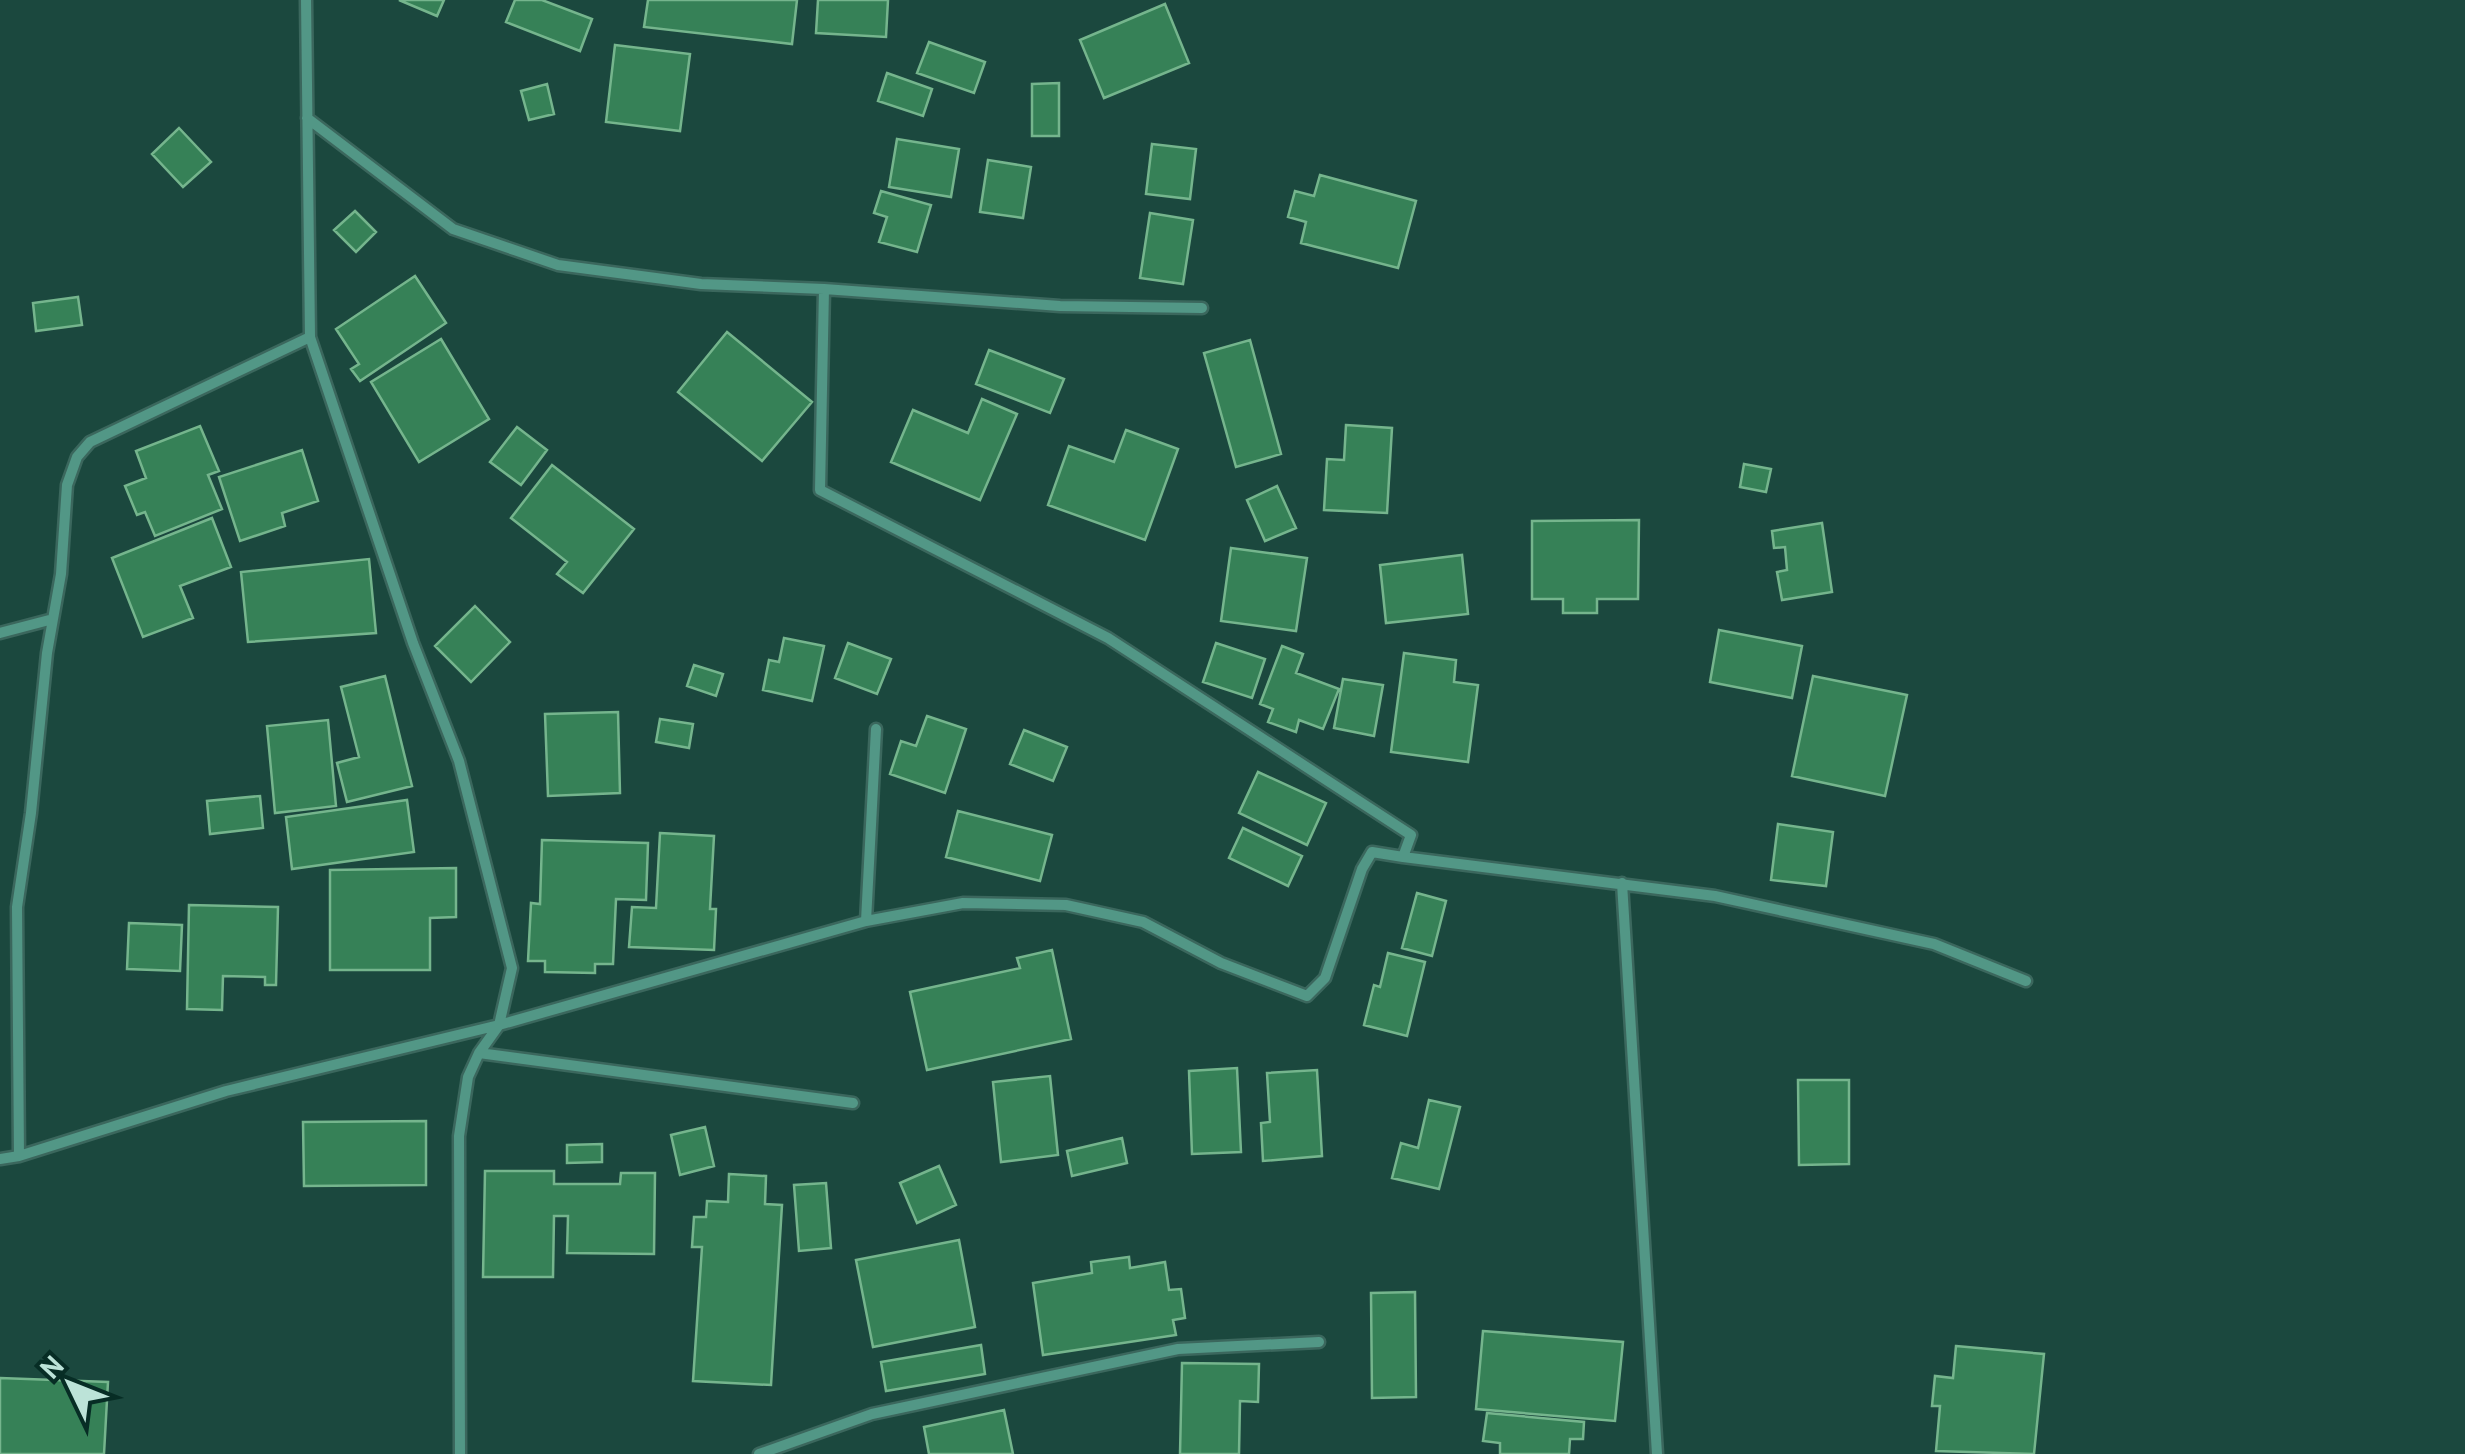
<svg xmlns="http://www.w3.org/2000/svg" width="2465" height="1454" viewBox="0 0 2465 1454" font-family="'PT Sans',sans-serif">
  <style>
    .building { fill: #368157; stroke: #75b58d; stroke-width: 2.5 }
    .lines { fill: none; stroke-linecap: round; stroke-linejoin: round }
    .street-casing { stroke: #3b675d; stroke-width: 15 }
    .street { stroke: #529786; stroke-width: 10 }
  </style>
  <rect width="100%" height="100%" fill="#1b483e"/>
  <!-- building -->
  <path class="building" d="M 399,0 L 444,0 L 437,16 Z
    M 515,0 L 542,0 L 592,19 L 580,51 L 506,22 Z
    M 648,0 L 797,0 L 792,44 L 644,27 Z
    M 818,0 L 888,0 L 886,37 L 816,33 Z
    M 1165,4 L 1189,63 L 1104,98 L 1080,40 Z
    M 929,42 L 985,62 L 974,93 L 917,73 Z
    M 615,45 L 690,54 L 680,131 L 606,122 Z
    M 887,73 L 932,89 L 923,116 L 878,101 Z
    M 1059,83 L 1059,136 L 1032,136 L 1032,84 Z
    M 547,84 L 554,114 L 529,120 L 521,91 Z
    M 179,128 L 211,162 L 183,187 L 152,154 Z
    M 897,139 L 959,149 L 951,197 L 889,187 Z
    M 1152,144 L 1196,149 L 1190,199 L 1146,194 Z
    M 988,160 L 1031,167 L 1023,218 L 980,212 Z
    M 1320,175 L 1416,201 L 1398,268 L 1301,243 L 1306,222 L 1288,217 L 1295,191 L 1314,196 Z
    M 881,191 L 931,205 L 917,252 L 879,242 L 887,217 L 874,213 Z
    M 355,211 L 376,232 L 356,252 L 334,230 Z
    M 1150,213 L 1193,220 L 1183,284 L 1140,278 Z
    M 415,276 L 446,323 L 360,381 L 351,369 L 359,364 L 336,329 Z
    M 78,297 L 82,325 L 36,331 L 33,303 Z
    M 727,332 L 812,402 L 762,461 L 678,392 Z
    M 441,339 L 489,419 L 419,462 L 371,382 Z
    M 1250,340 L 1281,454 L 1236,467 L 1204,353 Z
    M 989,350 L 1064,379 L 1050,413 L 976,384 Z
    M 982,399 L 1017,414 L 980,500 L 891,462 L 913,410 L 968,433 Z
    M 1346,425 L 1392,428 L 1387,513 L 1324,510 L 1327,459 L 1344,460 Z
    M 200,426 L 219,471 L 208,475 L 222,509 L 155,536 L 145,512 L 137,515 L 125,486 L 146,478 L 136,451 Z
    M 517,427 L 547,450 L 521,485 L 490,462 Z
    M 1126,430 L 1178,449 L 1145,540 L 1048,505 L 1069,446 L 1114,462 Z
    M 302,450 L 318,501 L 282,513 L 285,526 L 240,541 L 219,477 Z
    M 1744,464 L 1771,469 L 1766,492 L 1740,487 Z
    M 552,465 L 634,529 L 583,593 L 557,574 L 567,562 L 511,518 Z
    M 1277,486 L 1296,528 L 1265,541 L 1247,500 Z
    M 212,518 L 231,567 L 180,586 L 193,618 L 143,637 L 112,558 Z
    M 1639,520 L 1638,599 L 1597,599 L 1597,613 L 1563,613 L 1563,599 L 1532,599 L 1532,521 Z
    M 1822,523 L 1832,592 L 1782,600 L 1777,572 L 1787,570 L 1785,547 L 1774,548 L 1772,531 Z
    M 1231,548 L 1307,558 L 1296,631 L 1221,621 Z
    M 1462,555 L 1468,614 L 1386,623 L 1380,565 Z
    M 369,559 L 376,633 L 248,642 L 241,572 Z
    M 475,606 L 510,642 L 471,682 L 435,646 Z
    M 1719,630 L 1802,646 L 1792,698 L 1710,682 Z
    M 784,638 L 824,646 L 812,701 L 763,690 L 769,660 L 779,662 Z
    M 848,643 L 891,659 L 877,694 L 835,678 Z
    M 1216,643 L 1265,659 L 1252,698 L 1203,682 Z
    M 1282,646 L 1303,654 L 1296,673 L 1339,689 L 1323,729 L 1299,720 L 1296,732 L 1268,722 L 1273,709 L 1260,704 Z
    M 1404,653 L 1456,660 L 1454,682 L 1478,685 L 1468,762 L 1391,752 Z
    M 694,665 L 723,674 L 716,696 L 687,686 Z
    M 385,676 L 412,786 L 347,802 L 337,763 L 359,757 L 341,687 Z
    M 1813,676 L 1907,695 L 1885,796 L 1792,776 Z
    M 1343,679 L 1383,685 L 1374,736 L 1334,728 Z
    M 618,712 L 620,793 L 548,796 L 545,714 Z
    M 927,716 L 966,729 L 945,793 L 890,774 L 901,741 L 916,746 Z
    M 660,719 L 693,724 L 689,748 L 656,742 Z
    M 328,720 L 336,806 L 275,813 L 267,726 Z
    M 1024,730 L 1067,747 L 1053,781 L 1010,764 Z
    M 1258,772 L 1326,803 L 1307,845 L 1239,813 Z
    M 260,796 L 263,828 L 210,834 L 207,801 Z
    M 407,800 L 414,852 L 292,869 L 286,817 Z
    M 958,811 L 1052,835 L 1040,881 L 946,857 Z
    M 1778,824 L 1833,832 L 1826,886 L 1771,880 Z
    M 1243,828 L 1302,856 L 1288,886 L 1229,858 Z
    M 660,833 L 714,836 L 710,909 L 716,909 L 714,950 L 629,947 L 632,907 L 656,908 Z
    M 542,840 L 648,843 L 646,900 L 616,899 L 613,964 L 595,964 L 595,973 L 545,972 L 545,961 L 528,961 L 531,903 L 540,904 Z
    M 456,868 L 456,917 L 430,918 L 430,970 L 330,970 L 330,870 Z
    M 1417,893 L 1446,901 L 1432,956 L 1402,948 Z
    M 189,905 L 278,907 L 276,985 L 265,985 L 265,977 L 223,976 L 222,1010 L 187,1009 Z
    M 129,923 L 182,925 L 180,971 L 127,969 Z
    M 1052,950 L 1071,1039 L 927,1070 L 910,992 L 1020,968 L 1017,958 Z
    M 1388,953 L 1425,962 L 1407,1036 L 1364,1025 L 1374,985 L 1380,987 Z
    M 1237,1068 L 1241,1152 L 1192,1154 L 1189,1071 Z
    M 1317,1070 L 1322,1156 L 1263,1161 L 1261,1123 L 1270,1122 L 1267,1073 Z
    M 1050,1076 L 1058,1155 L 1001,1162 L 993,1082 Z
    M 1798,1080 L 1849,1080 L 1849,1164 L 1799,1165 Z
    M 1429,1100 L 1460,1107 L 1439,1189 L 1392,1178 L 1401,1143 L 1418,1148 Z
    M 426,1121 L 426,1185 L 304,1186 L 303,1122 Z
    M 705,1127 L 714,1166 L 680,1175 L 671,1135 Z
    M 1122,1138 L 1127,1163 L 1072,1176 L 1067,1151 Z
    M 602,1144 L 602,1162 L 567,1163 L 567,1145 Z
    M 939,1166 L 956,1205 L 917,1223 L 900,1183 Z
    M 485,1171 L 554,1171 L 554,1184 L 620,1184 L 621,1173 L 655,1173 L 654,1254 L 567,1253 L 568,1216 L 554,1216 L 553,1277 L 483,1277 Z
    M 729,1174 L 766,1176 L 765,1204 L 782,1205 L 771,1385 L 693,1381 L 702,1247 L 692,1247 L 694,1217 L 706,1217 L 707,1201 L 728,1202 Z
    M 826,1183 L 831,1248 L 799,1251 L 794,1185 Z
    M 959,1240 L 975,1327 L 873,1347 L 856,1260 Z
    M 1129,1257 L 1130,1268 L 1165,1262 L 1169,1290 L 1181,1289 L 1185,1318 L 1173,1320 L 1176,1335 L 1043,1355 L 1033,1283 L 1092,1273 L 1091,1262 Z
    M 1415,1292 L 1416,1397 L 1372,1398 L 1371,1293 Z
    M 1483,1331 L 1623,1342 L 1615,1421 L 1476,1409 Z
    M 981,1345 L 985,1374 L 886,1391 L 881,1362 Z
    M 1956,1346 L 2044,1354 L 2034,1454 L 1936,1451 L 1940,1406 L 1932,1406 L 1935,1376 L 1953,1378 Z
    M 1182,1363 L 1259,1364 L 1258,1402 L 1240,1401 L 1239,1454 L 1180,1454 Z
    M 0,1378 L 108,1382 L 104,1454 L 0,1454 Z
    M 1004,1410 L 1013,1454 L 929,1454 L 924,1427 Z
    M 1487,1413 L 1584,1422 L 1583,1439 L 1570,1439 L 1569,1454 L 1500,1454 L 1500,1443 L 1483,1441 Z"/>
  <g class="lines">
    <defs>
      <path id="street" d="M 306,0 L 310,337 L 413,643 L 459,761 L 512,968 L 499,1025 L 479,1053 L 468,1077 L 459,1136 L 460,1454
        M 307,118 L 453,229 L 558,265 L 701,284 L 824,289 L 1060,306 L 1202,308
        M 0,633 L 53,619
        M 1403,857 L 1715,896 L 1934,944 L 2026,981
        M 1622,883 L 1657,1454
        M 866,921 L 876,729
        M 479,1053 L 853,1103
        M 19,1156 L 17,907 L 31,813 L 47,653 L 61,574 L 67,485 L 77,457 L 90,442 L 310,337
        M 0,1159 L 19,1156 L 226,1091 L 499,1025 L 866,921 L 963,903 L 1066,905 L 1143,922 L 1221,963 L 1307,996 L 1325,978 L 1362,869 L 1372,852 L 1403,857 L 1411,835 L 1108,638 L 820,490 L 824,289
        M 759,1454 L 872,1414 L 1178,1349 L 1319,1342"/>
    </defs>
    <!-- street casing -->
    <use href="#street" class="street-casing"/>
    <!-- street -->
    <use href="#street" class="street"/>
  </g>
  <!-- north arrow -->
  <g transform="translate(70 1384) rotate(313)" stroke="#072d25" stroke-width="8" paint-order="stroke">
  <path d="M0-8L18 38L0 25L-18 38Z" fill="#bce3d8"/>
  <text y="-15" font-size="28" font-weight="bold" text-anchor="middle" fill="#bce3d8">N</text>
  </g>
</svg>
